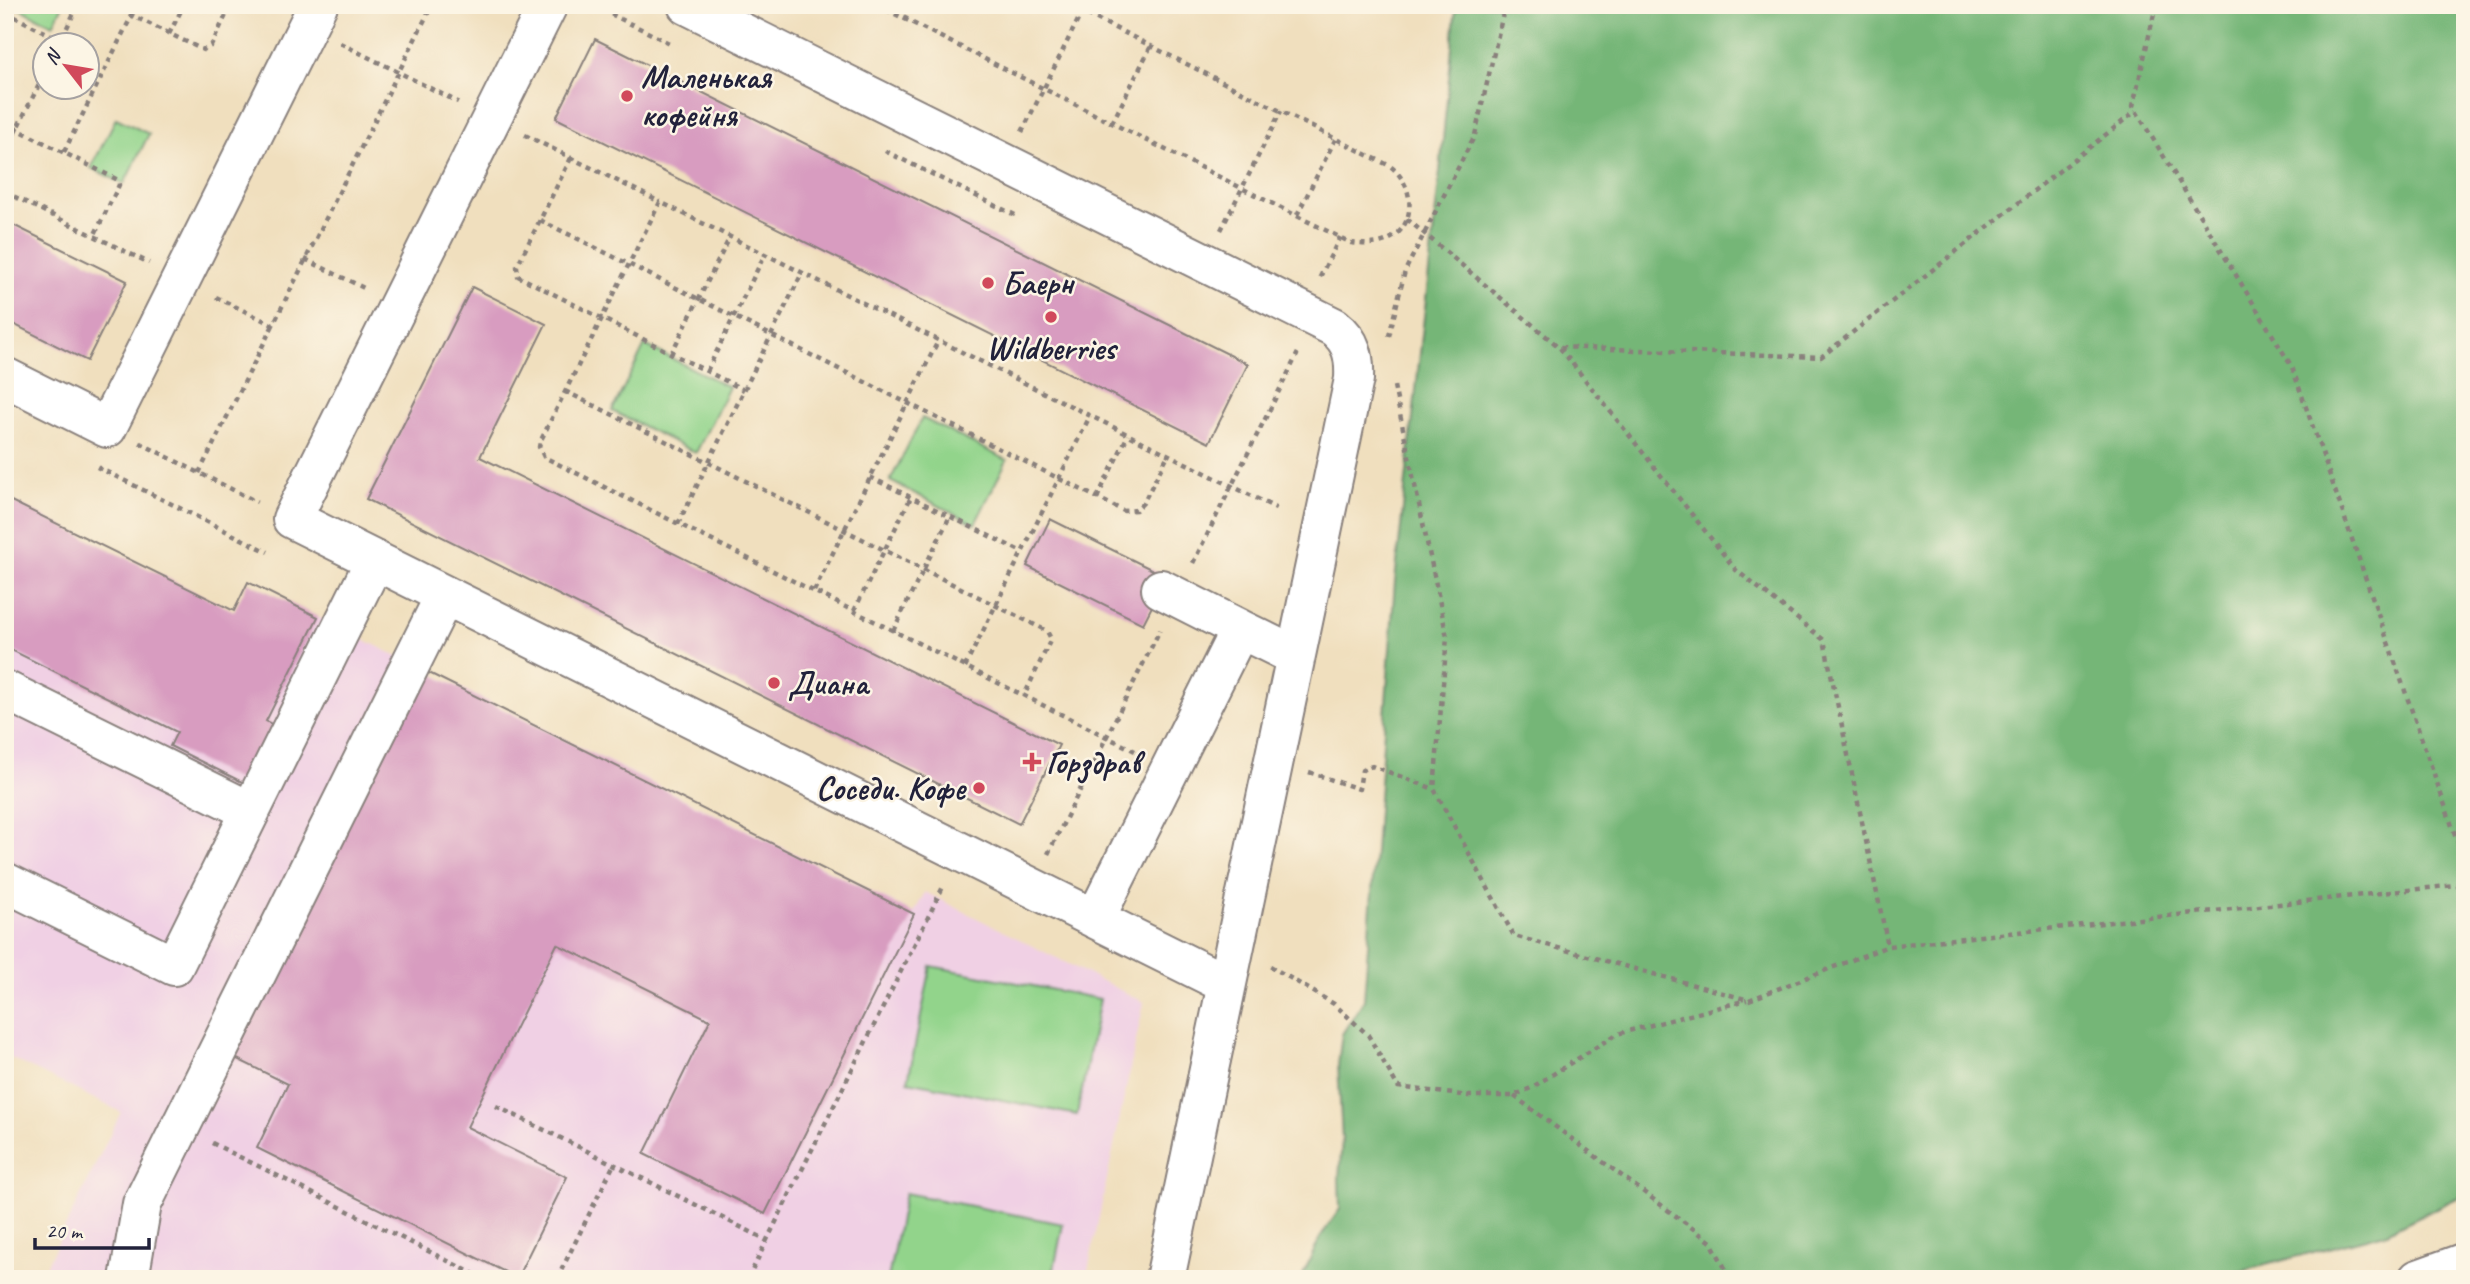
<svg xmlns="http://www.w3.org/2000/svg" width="2470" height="1284" viewBox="0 0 2470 1284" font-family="Caveat,sans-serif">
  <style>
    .built { fill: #f0d0e4 }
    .green { fill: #92d48b; stroke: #5a7b63; stroke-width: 2 }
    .forest { fill: #75b677; stroke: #4c6c59; stroke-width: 2 }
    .building { fill: #d89cc0 }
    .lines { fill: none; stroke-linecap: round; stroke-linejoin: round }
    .minor-casing { stroke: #89807c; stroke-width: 42 }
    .path { stroke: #89807c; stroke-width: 4.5; stroke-dasharray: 5 5; stroke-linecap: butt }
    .minor { stroke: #fff; stroke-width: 38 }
    .poi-dot { fill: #d1495b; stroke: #fcf5e5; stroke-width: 2.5 }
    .labels { text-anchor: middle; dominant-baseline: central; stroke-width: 5; stroke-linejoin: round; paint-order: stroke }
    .poi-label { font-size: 33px; font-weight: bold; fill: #22223b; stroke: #fcf5e5; text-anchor: start }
  </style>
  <rect width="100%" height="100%" fill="#fcf5e5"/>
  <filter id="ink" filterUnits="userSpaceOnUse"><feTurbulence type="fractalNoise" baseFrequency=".0143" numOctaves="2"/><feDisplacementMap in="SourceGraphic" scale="14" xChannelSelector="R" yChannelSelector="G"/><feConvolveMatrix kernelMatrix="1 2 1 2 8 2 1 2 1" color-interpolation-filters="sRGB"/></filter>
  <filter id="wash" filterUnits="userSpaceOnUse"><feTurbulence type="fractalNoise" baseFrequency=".00686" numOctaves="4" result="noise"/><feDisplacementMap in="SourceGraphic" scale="28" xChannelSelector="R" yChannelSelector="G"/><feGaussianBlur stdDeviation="1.57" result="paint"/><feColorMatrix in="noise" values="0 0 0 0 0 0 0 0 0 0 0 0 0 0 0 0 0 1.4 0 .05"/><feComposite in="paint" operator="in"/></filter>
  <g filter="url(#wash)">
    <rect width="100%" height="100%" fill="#f0dfbe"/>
    <!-- built -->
    <path class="built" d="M 5,498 L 234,611 L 248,582 L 914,913 L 925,892 L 1144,1002 L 1086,1279 L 40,1279 L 121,1112 L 5,1055 Z"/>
    <!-- green -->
    <path class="green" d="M 12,5 L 63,5 L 53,25 Z
      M 116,118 L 149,134 L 124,184 L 91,168 Z
      M 645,345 L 729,387 L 696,453 L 612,411 Z
      M 922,418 L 1007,460 L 975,524 L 890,481 Z
      M 931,966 L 1100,999 L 1077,1115 L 908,1081 Z
      M 905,1193 L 1063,1224 L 1052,1279 L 888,1279 Z"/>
    <!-- forest -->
    <path class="forest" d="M 1456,5 L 2465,5 L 2465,1194 L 2385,1233 L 2213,1279 L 1301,1279 L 1321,1236 L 1340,1209 L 1339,1179 L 1342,1140 L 1338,1064 L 1342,1034 L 1364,1000 L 1395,581 L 1440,171 Z"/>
    <g id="blocks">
      <!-- building -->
      <path class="building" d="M 595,39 L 1248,364 L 1209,443 L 556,118 Z
        M 5,221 L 127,281 L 87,361 L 5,320 Z
        M 472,287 L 546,324 L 480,457 L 1059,745 L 1019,824 L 366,499 Z
        M 5,498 L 234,611 L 248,582 L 318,617 L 266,721 L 273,725 L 244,783 L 170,746 L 177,732 L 5,647 Z
        M 1050,519 L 1167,577 L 1143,624 L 1027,566 Z
        M 423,670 L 914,914 L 765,1214 L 644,1154 L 710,1020 L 557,944 L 467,1127 L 567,1177 L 517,1278 L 257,1148 L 288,1084 L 231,1056 Z"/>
    </g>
  </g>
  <g filter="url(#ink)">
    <use href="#blocks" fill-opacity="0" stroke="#89807c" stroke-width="2"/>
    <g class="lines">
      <defs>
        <path id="minor" d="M 548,5 L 292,519 L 1226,984
          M 687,5 L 1334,327 C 1352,341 1355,357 1354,379 L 1165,1279
          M 5,377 L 107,428 L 318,5
          M 1161,589 L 1240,629
          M 5,690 L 250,811
          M 5,882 L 174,966 L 375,560
          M 1095,919 L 1240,629 L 1295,656
          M 129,1279 L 142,1204 L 445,595
          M 2418,1279 L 2465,1262"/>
      </defs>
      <!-- minor casing -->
      <use href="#minor" class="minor-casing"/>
      <!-- path -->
      <path class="path" d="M 111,5 L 203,50 L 211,46 L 231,5
        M 593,5 L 671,44
        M 877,5 L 1351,243 C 1360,244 1369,245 1379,243 C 1417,234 1418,187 1390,166 L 1069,5
        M 2156,5 L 2133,106 L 2292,367 L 2465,863
        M 5,12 L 61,40
        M 905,20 L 912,5
        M 169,34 L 184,5
        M 340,43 L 458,102
        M 58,46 L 78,5
        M 5,123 L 118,180 L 119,185 L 94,236
        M 1112,123 L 1151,46
        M 1022,132 L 1082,12
        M 525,135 L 660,202
        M 885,151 L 1019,217
        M 5,152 L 46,71
        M 64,152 L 137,5
        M 571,158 L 517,266 L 518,276 L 744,390
        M 5,192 L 149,263
        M 1297,215 L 1336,138
        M 1407,219 L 1559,347 L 1821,357 L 2136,111
        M 540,220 L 1124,511 L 1136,510 L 1143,503 L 1168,455
        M 1221,230 L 1281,111
        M 305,259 L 364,288
        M 1320,277 L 1340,237
        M 216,297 L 273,325 L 432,5
        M 1389,336 L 1405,271 L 1475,135 L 1505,5
        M 1560,348 L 1736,570 L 1824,640 L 1888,946
        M 671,354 L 730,237
        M 707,371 L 765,254
        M 1394,386 L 1447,637 L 1434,789 L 1514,936 L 1749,1000 L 1888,946 L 2465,884
        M 565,391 L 1047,631 L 1051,639 L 1024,696
        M 140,443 L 257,502
        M 97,467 L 268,552
        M 199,473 L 273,325
        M 870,477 L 1022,552
        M 1097,498 L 1128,435
        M 678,524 L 802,273
        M 1193,563 L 1297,355 L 1293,353
        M 814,591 L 938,341
        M 854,611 L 911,497
        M 893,631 L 950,516
        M 965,667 L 1090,416
        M 1135,751 L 544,457 L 539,447 L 540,442 L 660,202 L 1276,508
        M 1309,772 L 1359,789 L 1362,770 L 1372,766 L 1434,789
        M 1048,854 L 1160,630
        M 1270,966 L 1334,1004 L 1368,1035 L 1398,1087 L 1469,1096 L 1513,1096 L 1531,1088 L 1617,1034 L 1747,1000
        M 1514,1096 L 1711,1242 L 1731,1279
        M 496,1106 L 767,1240 L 943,887
        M 212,1143 L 484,1279
        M 557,1279 L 614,1164
        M 748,1279 L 767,1240"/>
      <!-- minor -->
      <use href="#minor" class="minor"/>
    </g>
  </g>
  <!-- markers -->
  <g class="poi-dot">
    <circle cx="627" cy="96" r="7"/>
    <circle cx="988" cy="283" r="7"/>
    <circle cx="1051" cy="317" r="7"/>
    <circle cx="774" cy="683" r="7"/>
    <path d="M1028.5 751.5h7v7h7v7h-7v7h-7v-7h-7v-7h7z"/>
    <circle cx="979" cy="788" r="7"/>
  </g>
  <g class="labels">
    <!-- poi labels -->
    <g class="poi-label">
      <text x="641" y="77">Маленькая<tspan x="641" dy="38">кофейня</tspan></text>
      <text x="1002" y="283">Баерн</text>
      <text x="1051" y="348" text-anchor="middle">Wildberries</text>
      <text x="788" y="683">Диана</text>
      <text x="1046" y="762">Горздрав</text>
      <text x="965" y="788" text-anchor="end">Соседи. Кофе</text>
    </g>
  </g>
  <!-- margin -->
  <rect width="2470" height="1284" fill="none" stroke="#fcf5e5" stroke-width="28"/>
  <!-- north arrow -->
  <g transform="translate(66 66) rotate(301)"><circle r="33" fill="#fcf5e5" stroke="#a5a1a1" stroke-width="2"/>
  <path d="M0-5L12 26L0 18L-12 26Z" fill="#d1495b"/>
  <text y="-10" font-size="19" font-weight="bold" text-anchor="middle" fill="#22223b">N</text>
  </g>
  <!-- scale -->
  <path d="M35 1238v10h114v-10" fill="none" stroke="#22223b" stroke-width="3.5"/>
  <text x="46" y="1238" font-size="21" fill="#22223b" stroke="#fcf5e5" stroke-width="5" paint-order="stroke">20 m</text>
</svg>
